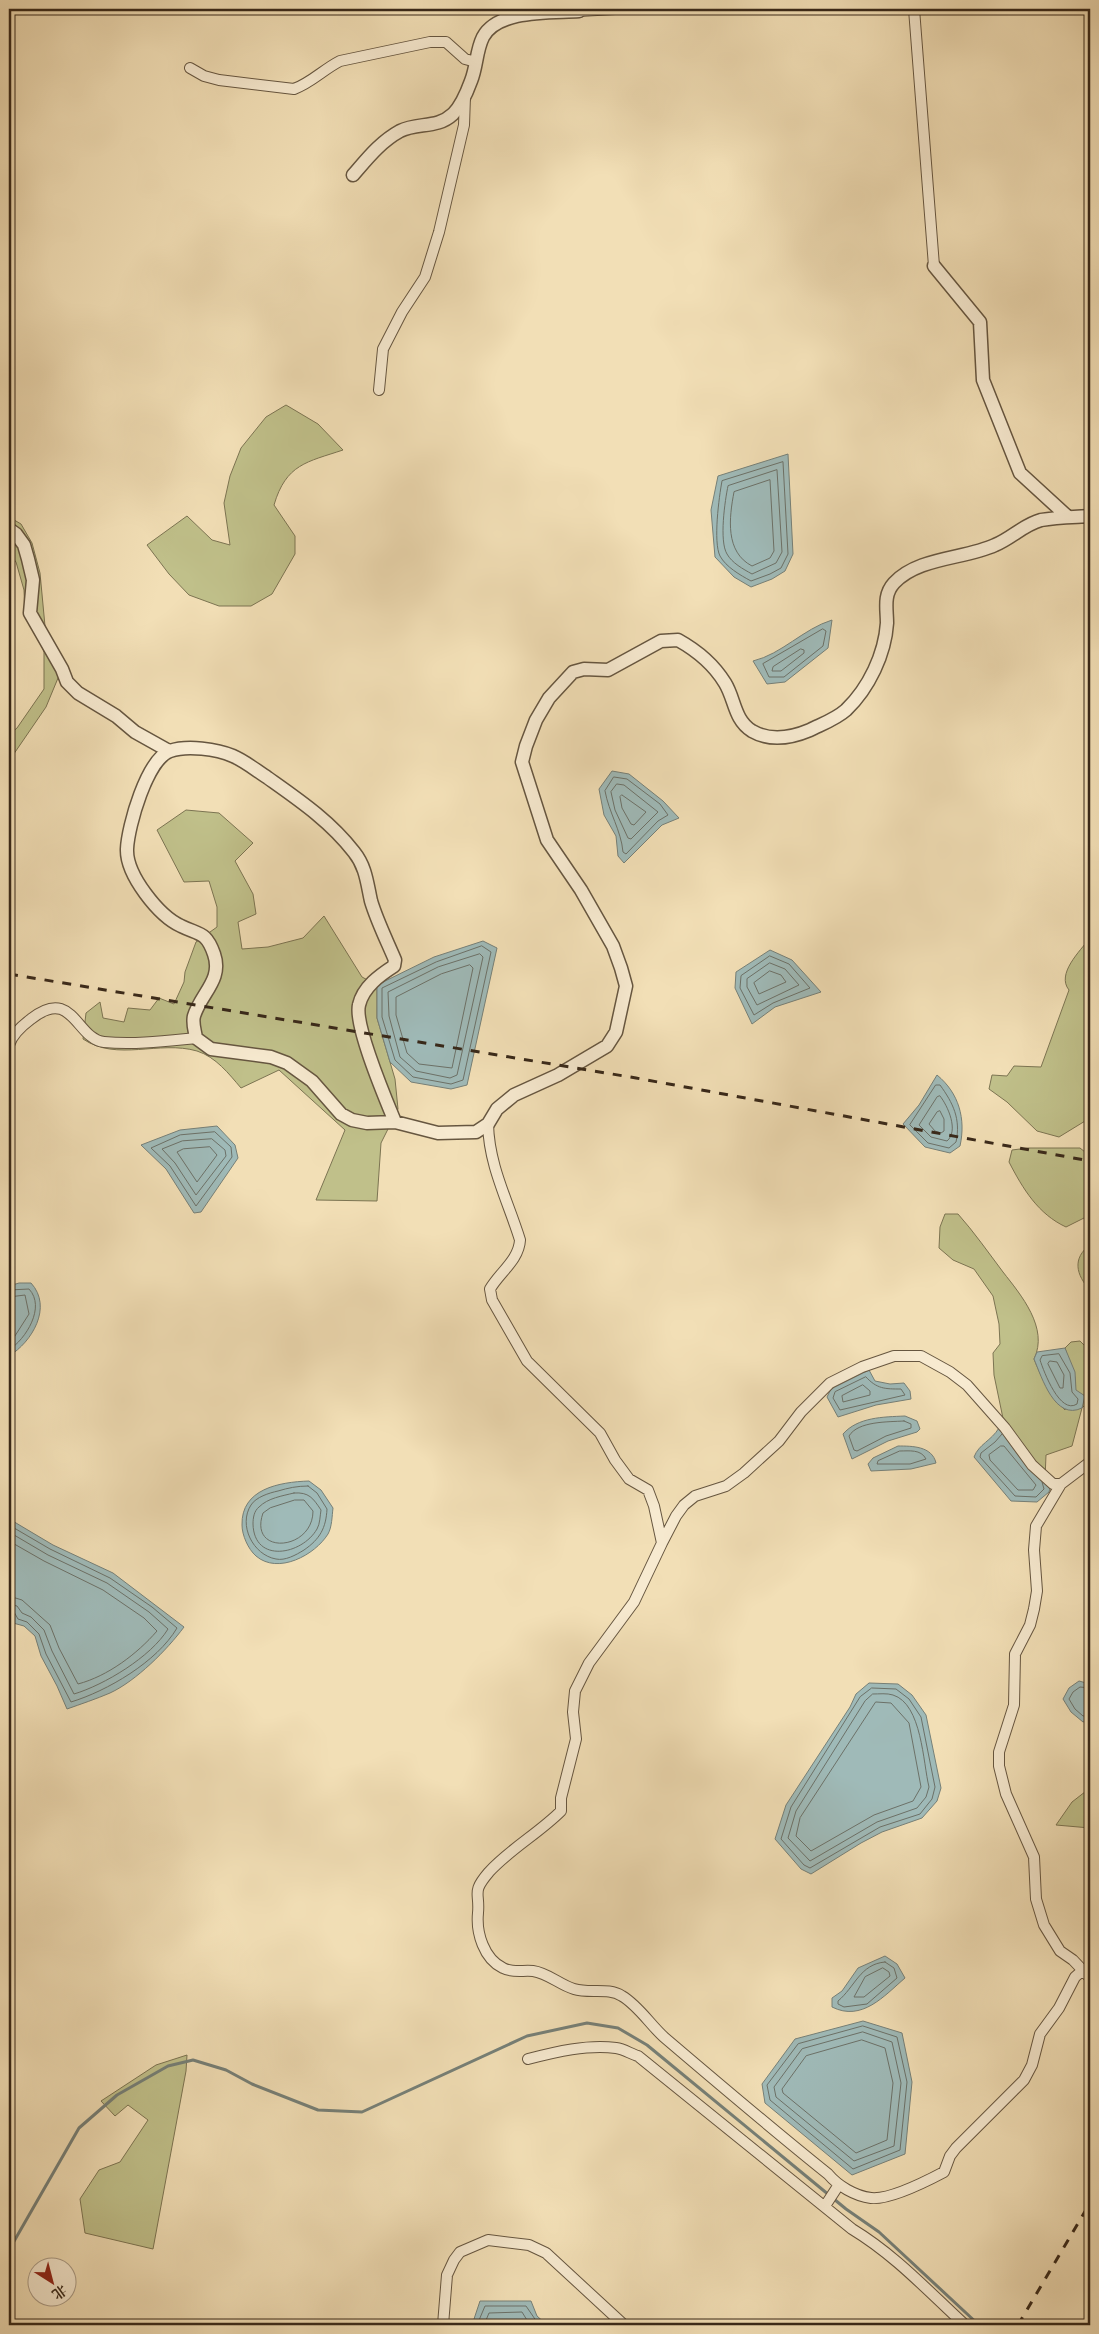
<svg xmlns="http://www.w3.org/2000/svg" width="1099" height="2334" viewBox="0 0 1099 2334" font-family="Alegreya,'Noto Serif SC',serif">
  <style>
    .green { fill: #c0c08a; stroke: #7c7452 }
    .water { fill: #9fbab8; stroke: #768078 }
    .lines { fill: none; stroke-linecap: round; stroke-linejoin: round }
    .shore { stroke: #6c7168; stroke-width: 1 }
    .stream { stroke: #768078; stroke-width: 3 }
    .minor-casing { stroke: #665640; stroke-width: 12 }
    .tertiary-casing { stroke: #665640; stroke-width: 15 }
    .minor { stroke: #f7ead0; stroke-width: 10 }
    .tertiary { stroke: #f7ead0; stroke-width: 12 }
    .rail { stroke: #382819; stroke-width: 3; stroke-dasharray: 9 9; stroke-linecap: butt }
  </style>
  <rect width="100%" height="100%" fill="#f2dfb6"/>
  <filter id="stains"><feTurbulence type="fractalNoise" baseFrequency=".004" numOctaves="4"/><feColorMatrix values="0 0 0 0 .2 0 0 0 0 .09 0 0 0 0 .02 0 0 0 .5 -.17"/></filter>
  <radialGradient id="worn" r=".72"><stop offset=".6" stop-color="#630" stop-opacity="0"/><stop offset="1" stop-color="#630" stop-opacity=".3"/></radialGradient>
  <!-- green -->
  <path class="green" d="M 286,405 L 318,424 L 343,450 C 307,462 286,464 274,505 L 295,536 L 295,554 L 272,594 L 251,606 L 219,606 L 189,595 L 169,574 L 147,545 L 187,516 L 212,540 L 230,545 L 224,503 L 230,476 L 241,448 L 266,417 Z
    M 9,517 L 21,524 L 32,543 L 40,573 L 45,626 L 63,666 L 46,707 L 9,761 L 9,735 L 17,728 L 44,689 L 44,652 L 38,635 L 25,616 L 24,590 L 16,562 L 9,553 Z
    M 186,810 L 219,813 L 253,843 L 235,861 L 253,894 L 256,914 L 238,922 L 242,949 L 268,947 L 303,938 L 324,916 L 362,977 L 377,985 L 377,1018 L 395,1079 L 398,1109 L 381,1143 L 377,1201 L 316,1200 L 345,1130 L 279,1070 L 241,1088 C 229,1074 216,1057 197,1051 C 159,1040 117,1062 83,1039 L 86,1013 L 100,1002 L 103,1018 L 124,1022 L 128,1008 L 150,1010 L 159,998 L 174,1004 L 184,982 L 185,972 L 196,942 L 217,927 L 217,907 L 209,881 L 184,882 L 157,830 Z
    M 1090,938 L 1090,1118 L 1059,1137 L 1037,1131 L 1007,1102 L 989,1089 L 992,1075 L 1007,1076 L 1014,1066 L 1041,1067 L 1069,990 C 1056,974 1080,951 1090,938 Z
    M 1028,1148 L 1080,1148 L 1090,1156 L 1090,1219 L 1086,1217 L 1066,1227 C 1038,1214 1023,1189 1009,1162 L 1012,1150 Z
    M 945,1214 L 958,1214 C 974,1232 988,1252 1003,1272 C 1021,1295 1049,1328 1034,1359 C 1042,1379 1050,1396 1065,1410 C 1083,1377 1074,1380 1065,1348 L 1071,1342 L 1080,1341 L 1090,1351 L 1090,1400 L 1082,1408 L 1072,1446 L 1046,1455 L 1045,1479 L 1005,1428 L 994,1375 L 993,1353 L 1000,1344 L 999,1324 L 993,1296 L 974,1269 L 953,1260 L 939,1248 L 940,1227 Z
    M 1090,1245 L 1090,1290 C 1076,1275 1072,1258 1090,1245 Z
    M 1090,1788 L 1090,1828 L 1056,1825 L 1072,1802 Z
    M 187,2055 L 186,2071 L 153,2249 L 85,2233 L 80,2199 L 99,2170 L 120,2162 L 148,2120 L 128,2105 L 115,2116 L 101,2101 L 156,2065 Z"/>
  <!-- water -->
  <path class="water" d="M 788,454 L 793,554 L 785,571 L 772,579 L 751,587 L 734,577 L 715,557 L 711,510 L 718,476 Z
    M 832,620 L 828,648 L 785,682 L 767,684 L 753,661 C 782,654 803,629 832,620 Z
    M 612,771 L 629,774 L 663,801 L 679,818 L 662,825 L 624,863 L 618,856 L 616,836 L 604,815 L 599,789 Z
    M 483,941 L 497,948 L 467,1085 L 451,1089 L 411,1082 L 390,1062 L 377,1018 L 377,985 L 434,957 Z
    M 770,950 L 792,960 L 821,992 L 775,1007 L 752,1024 L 735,988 L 736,972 Z
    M 937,1075 C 959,1093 966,1119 960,1146 L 950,1153 L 925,1147 L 903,1124 L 919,1105 Z
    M 217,1126 L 235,1145 L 238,1158 L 201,1212 L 194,1213 L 166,1169 L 141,1145 L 180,1130 Z
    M 19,1283 L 31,1283 C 53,1307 32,1342 9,1356 L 9,1286 Z
    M 1065,1348 L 1075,1372 L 1076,1390 L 1085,1396 L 1082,1408 C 1055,1421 1042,1378 1034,1359 L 1037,1352 Z
    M 869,1370 L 875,1381 L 890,1384 L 904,1383 L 910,1391 L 911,1399 L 876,1405 L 838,1417 L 827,1397 L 831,1389 Z
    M 905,1416 L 917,1421 L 920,1429 L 917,1432 L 888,1441 L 852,1459 L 843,1434 C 858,1417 883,1417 905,1416 Z
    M 999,1428 L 1045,1479 L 1050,1488 L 1049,1492 L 1037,1502 L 1011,1501 L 974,1457 C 979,1444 991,1441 999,1428 Z
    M 898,1446 C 912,1446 932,1446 936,1463 L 911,1469 L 871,1471 L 868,1464 L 873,1458 Z
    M 309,1481 L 321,1490 L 333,1508 C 332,1516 332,1527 328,1534 C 315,1555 278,1575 256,1556 C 248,1549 242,1535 242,1525 C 241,1489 279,1482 309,1481 Z
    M 11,1520 L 53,1545 L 113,1573 L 184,1627 C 167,1650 136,1681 110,1693 C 96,1699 81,1704 67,1709 L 57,1686 L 41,1656 L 35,1636 L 24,1626 L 13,1623 L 9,1605 L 9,1521 Z
    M 1079,1681 L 1090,1684 L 1090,1720 L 1083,1722 L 1071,1712 L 1063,1699 L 1069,1688 Z
    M 869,1683 L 898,1684 L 912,1695 L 926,1715 L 941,1788 L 937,1801 L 922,1818 L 882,1832 L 861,1843 L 811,1874 L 801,1869 L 775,1839 L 786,1805 L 850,1707 L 856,1694 Z
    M 885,1956 L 897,1964 L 905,1978 C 884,1996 862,2022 832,2007 L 832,1998 L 842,1991 L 858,1968 Z
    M 863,2021 L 902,2033 L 912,2082 L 905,2154 L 852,2175 L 765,2103 L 762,2084 L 795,2039 Z
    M 480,2301 L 531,2301 L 537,2316 L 547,2325 L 472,2325 Z"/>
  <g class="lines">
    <!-- shore -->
    <path class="shore" d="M 783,462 L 788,554 L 781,568 L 770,574 L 751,581 C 740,575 726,567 720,556 C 713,542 719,497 722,481 Z
      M 777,470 L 782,552 L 776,563 L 752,574 C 743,569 732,563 727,554 C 719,541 725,500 728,486 Z
      M 770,480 L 774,551 L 770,558 L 752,566 C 725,552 729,518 734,492 Z
      M 823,629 L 826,631 L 823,646 L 784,677 L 769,677 L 763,664 Z
      M 801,649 L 804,650 L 804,653 L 781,671 L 772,671 L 773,667 Z
      M 614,777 L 627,779 L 660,804 L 668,815 L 658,821 L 626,854 L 623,852 C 621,830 609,813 605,791 Z
      M 617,784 L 624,785 L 658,812 L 631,839 L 628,838 L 615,810 L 611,792 Z
      M 622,795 L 646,812 L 634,825 L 631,824 L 622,808 L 620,797 Z
      M 482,946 L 491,952 L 463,1080 L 451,1084 L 413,1077 L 395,1060 L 382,1017 L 382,988 L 436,962 Z
      M 480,954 L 483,957 L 457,1075 L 450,1078 L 416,1071 L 400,1057 L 389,1016 L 388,992 L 438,967 Z
      M 770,956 L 789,964 L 810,988 L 773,1003 L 754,1015 L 740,988 L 741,976 Z
      M 770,963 L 785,969 L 799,985 L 757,1005 L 747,987 L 747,979 Z
      M 470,965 L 473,968 L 452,1068 L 419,1064 L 407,1053 L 396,1015 L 396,997 L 441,974 Z
      M 770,971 L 781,975 L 786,982 L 759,994 L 754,983 Z
      M 936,1085 L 940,1085 C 953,1103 961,1119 956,1142 L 949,1148 L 928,1143 L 910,1125 Z
      M 940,1096 C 948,1106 959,1131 947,1141 L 931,1137 L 919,1125 L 937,1097 Z
      M 940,1111 L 944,1119 L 944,1131 L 941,1133 L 935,1131 L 929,1124 L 937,1112 Z
      M 215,1132 L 231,1147 L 232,1157 L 196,1206 L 170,1166 L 151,1148 L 180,1135 Z
      M 212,1139 L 225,1150 L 226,1156 L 196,1195 L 175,1163 L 162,1149 L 182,1141 Z
      M 210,1147 L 217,1155 L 197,1182 L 177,1152 L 183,1149 Z
      M 9,1290 L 29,1289 C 46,1307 26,1339 9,1350
      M 9,1297 L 25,1295 L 29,1314 L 13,1339 L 9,1342
      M 1059,1354 L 1070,1373 L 1072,1392 L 1078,1399 L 1077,1404 C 1060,1415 1044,1372 1040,1360 L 1042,1356 Z
      M 1050,1361 L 1057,1362 L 1064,1375 L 1063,1388 L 1060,1388 L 1048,1364 Z
      M 866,1377 C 877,1389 885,1389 901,1389 L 905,1395 L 840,1410 L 833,1398 L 835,1392 Z
      M 863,1385 L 870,1391 L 870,1395 L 843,1402 L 842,1396 Z
      M 904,1421 L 911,1424 L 911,1428 L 886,1436 L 857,1451 L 854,1450 L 849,1436 C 858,1421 888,1422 904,1421 Z
      M 1002,1434 L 995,1442 L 981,1453 L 980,1457 L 1015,1496 L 1036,1497 L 1044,1489 L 1042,1482
      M 1001,1446 L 1004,1446 L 1036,1485 L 1033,1490 L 1018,1490 L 990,1460 L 989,1455 Z
      M 900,1451 C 909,1451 921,1449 926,1459 L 910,1464 L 877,1464 L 878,1461 Z
      M 308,1486 L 317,1493 L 327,1509 C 326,1528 320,1539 304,1550 C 296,1555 285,1561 276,1559 C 253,1555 238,1525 251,1505 C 256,1497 269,1493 278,1491 C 288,1488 297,1486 308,1486 Z
      M 294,1493 C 309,1492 313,1498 321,1510 C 320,1516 320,1524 317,1529 C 302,1555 254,1564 253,1524 C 253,1518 254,1511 259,1507 C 268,1498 282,1496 294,1493 Z
      M 295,1500 L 304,1500 L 313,1511 C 313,1551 248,1556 263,1513 L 270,1508 Z
      M 9,1525 L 50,1549 L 110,1578 L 152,1607 L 177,1628 C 157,1662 107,1691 71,1702 L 46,1654 L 39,1634 L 27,1622 L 18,1619 L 14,1612 L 9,1610
      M 9,1532 L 48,1555 L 107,1583 L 149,1612 L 168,1629 C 151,1657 104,1685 74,1694 L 52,1651 L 44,1630 L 31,1617 L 22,1613 L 17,1606 L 9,1604
      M 9,1541 L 44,1561 L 103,1590 L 144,1618 L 157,1631 C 137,1654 108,1676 78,1684 L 59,1648 L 50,1625 L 22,1600 L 9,1596
      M 872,1688 L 896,1689 L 909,1699 L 921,1717 L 935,1787 L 932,1799 L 920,1814 L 880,1827 L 810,1868 L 804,1865 L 781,1839 L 791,1807 L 860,1697 Z
      M 1090,1688 L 1080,1687 L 1073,1692 L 1069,1699 L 1075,1709 L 1083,1716 L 1090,1716
      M 873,1694 C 879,1694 887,1693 893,1695 C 922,1704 923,1763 929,1787 L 926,1797 L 917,1808 L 877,1822 L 810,1861 L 788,1838 L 796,1811 L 865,1701 Z
      M 876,1702 L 891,1703 L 909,1723 L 921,1787 L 913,1801 L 874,1815 L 811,1851 L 796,1836 L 800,1818 Z
      M 885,1962 L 894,1968 L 897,1978 L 867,2004 L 844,2007 L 838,2004 L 838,2001 C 855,1987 860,1964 885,1962 Z
      M 883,1968 L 889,1972 L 890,1976 L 864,1997 L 854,1997 L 865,1977 Z
      M 863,2026 L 897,2037 L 907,2082 L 900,2150 L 853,2169 L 770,2100 L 767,2085 L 798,2044 Z
      M 863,2032 L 892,2042 L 901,2083 L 894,2146 L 854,2161 L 776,2097 L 774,2087 L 802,2049 Z
      M 862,2040 L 885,2048 L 893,2083 L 887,2140 L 856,2153 L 783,2093 L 782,2089 L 806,2056 Z
      M 477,2325 L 485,2306 L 526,2306 L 539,2325
      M 484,2325 L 489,2313 L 522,2312 L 530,2325"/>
    <!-- stream -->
    <path class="stream" d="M 9,2250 L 79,2128 L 117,2095 L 168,2066 L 193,2060 L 226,2070 L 252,2084 L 318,2110 L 362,2112 L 527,2036 L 587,2023 L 618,2028 L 647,2045 L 846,2209 L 879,2232 L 979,2325"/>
    <defs>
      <path id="minor" d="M 914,9 L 934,266
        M 579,11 L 615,9
        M 190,68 L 204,76 L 219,80 L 294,89 C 311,83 324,69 340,61 L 430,42 L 446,42 L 465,59 L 476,62
        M 379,390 L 383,349 L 402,312 L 425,277 L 439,232 L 464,125 L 465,96
        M 9,1045 C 12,1035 23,1025 31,1019 C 73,986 76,1039 104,1042 C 134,1045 166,1041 196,1038
        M 488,1124 C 489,1166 508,1201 520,1240 C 519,1260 499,1273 490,1289 L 492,1300 L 527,1361 L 600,1433 L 615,1460 L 629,1479 L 648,1490 L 654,1506 L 662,1543 L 634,1602 L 589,1663 L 575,1691 L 573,1712 L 576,1739 L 561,1798 L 561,1811 C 539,1833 510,1849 489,1872 C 471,1893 480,1892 478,1913 C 476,1933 484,1959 503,1968 C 512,1973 523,1970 533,1971 C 548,1973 560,1985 574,1989 C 590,1994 608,1987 622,1996 C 639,2006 651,2026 665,2038 C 719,2084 773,2130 828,2174 C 838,2186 855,2196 871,2198 C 890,2200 927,2181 944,2172 L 950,2156 L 956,2148 L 1024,2080 L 1032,2065 L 1040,2034 L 1059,2008 L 1075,1977 L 1083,1970
        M 1061,1484 L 1036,1526 L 1034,1550 L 1037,1591 L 1034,1609 L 1030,1625 L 1015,1654 L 1014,1705 L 999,1752 L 999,1766 L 1006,1794 L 1034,1857 L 1036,1899 L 1044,1925 L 1060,1951 L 1073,1960 L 1090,1978
        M 662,1543 L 676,1516 L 684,1505 L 695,1496 L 726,1486 L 744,1473 L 779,1441 L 801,1412 L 830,1383 L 862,1367 L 894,1356 L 921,1356 L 950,1372 L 967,1385 L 1005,1428 L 1032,1465 L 1053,1484 L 1061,1484 L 1090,1462
        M 528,2059 C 555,2052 588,2044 616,2048 C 624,2049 631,2054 638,2056 L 852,2229 C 895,2255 928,2291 965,2325
        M 825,2206 L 838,2186
        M 443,2325 L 447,2275 L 454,2260 L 460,2252 L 488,2240 L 529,2245 L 546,2253 L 624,2325"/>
      <path id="tertiary" d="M 353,175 C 367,159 380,142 400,131 C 418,122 437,129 453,114 C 462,105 467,92 471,81 C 477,66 476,51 483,37 C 498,9 552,13 579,11
        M 934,266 L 980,322 L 983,380 L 1020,473 L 1068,517
        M 9,529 L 16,534 L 24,545 L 28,559 L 33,580 L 30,613 L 62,669 L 67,682 L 78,693 L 116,716 L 135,732 L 169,751
        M 395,1122 C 386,1100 354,1025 359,1005 C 363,987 380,975 394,966 L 395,960 C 387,941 377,921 371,901 C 367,883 366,867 354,852 C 330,821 299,800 268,778 C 257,771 245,761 233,756 C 217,749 187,745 170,751 C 147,759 128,826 127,849 C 126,875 159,916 181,926 C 199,935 206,931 214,954 C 223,980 201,993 194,1016 C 192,1023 195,1031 196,1038 L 211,1049 L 271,1057 L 287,1063 L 312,1081 L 341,1114 L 352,1120 L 367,1123 L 395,1122 L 438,1133 L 476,1132 L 488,1124 L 497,1109 L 514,1095 L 558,1075 L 607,1046 L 616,1032 L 626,986 L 621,968 L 613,946 L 581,890 L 547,840 L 522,762 L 526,746 L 536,720 L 549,698 L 573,672 L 584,669 L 608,670 L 661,641 L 678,640 C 696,650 714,665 725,683 C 735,699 734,720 752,731 C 771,742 791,738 810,730 C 822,724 836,719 846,710 C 869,688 885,654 887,623 C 887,609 883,595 894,583 C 918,557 965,559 995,545 C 1012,538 1023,525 1041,520 C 1057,517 1074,517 1090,516"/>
    </defs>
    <!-- minor casing -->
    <use href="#minor" class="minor-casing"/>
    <!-- tertiary casing -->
    <use href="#tertiary" class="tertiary-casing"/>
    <!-- minor -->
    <use href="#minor" class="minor"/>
    <!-- tertiary -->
    <use href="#tertiary" class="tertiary"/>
    <!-- rail -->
    <path class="rail" d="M 9,974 L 636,1078 L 1090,1161
      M 1018,2325 L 1090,2203"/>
  </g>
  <!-- margin -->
  <rect width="1099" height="2334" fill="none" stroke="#f2dfb6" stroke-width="30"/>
  <rect x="10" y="10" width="1079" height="2314" fill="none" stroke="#382819" stroke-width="2.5"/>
  <rect x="15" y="15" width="1069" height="2304" fill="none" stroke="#382819"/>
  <!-- north arrow -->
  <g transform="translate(52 2282) rotate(144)"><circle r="24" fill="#f7ead0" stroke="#ab9c87"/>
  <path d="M0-4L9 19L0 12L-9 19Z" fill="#8f2418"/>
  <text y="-8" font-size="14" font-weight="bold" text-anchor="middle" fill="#382819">北</text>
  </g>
  <rect width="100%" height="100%" filter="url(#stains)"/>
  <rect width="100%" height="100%" fill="url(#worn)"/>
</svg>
